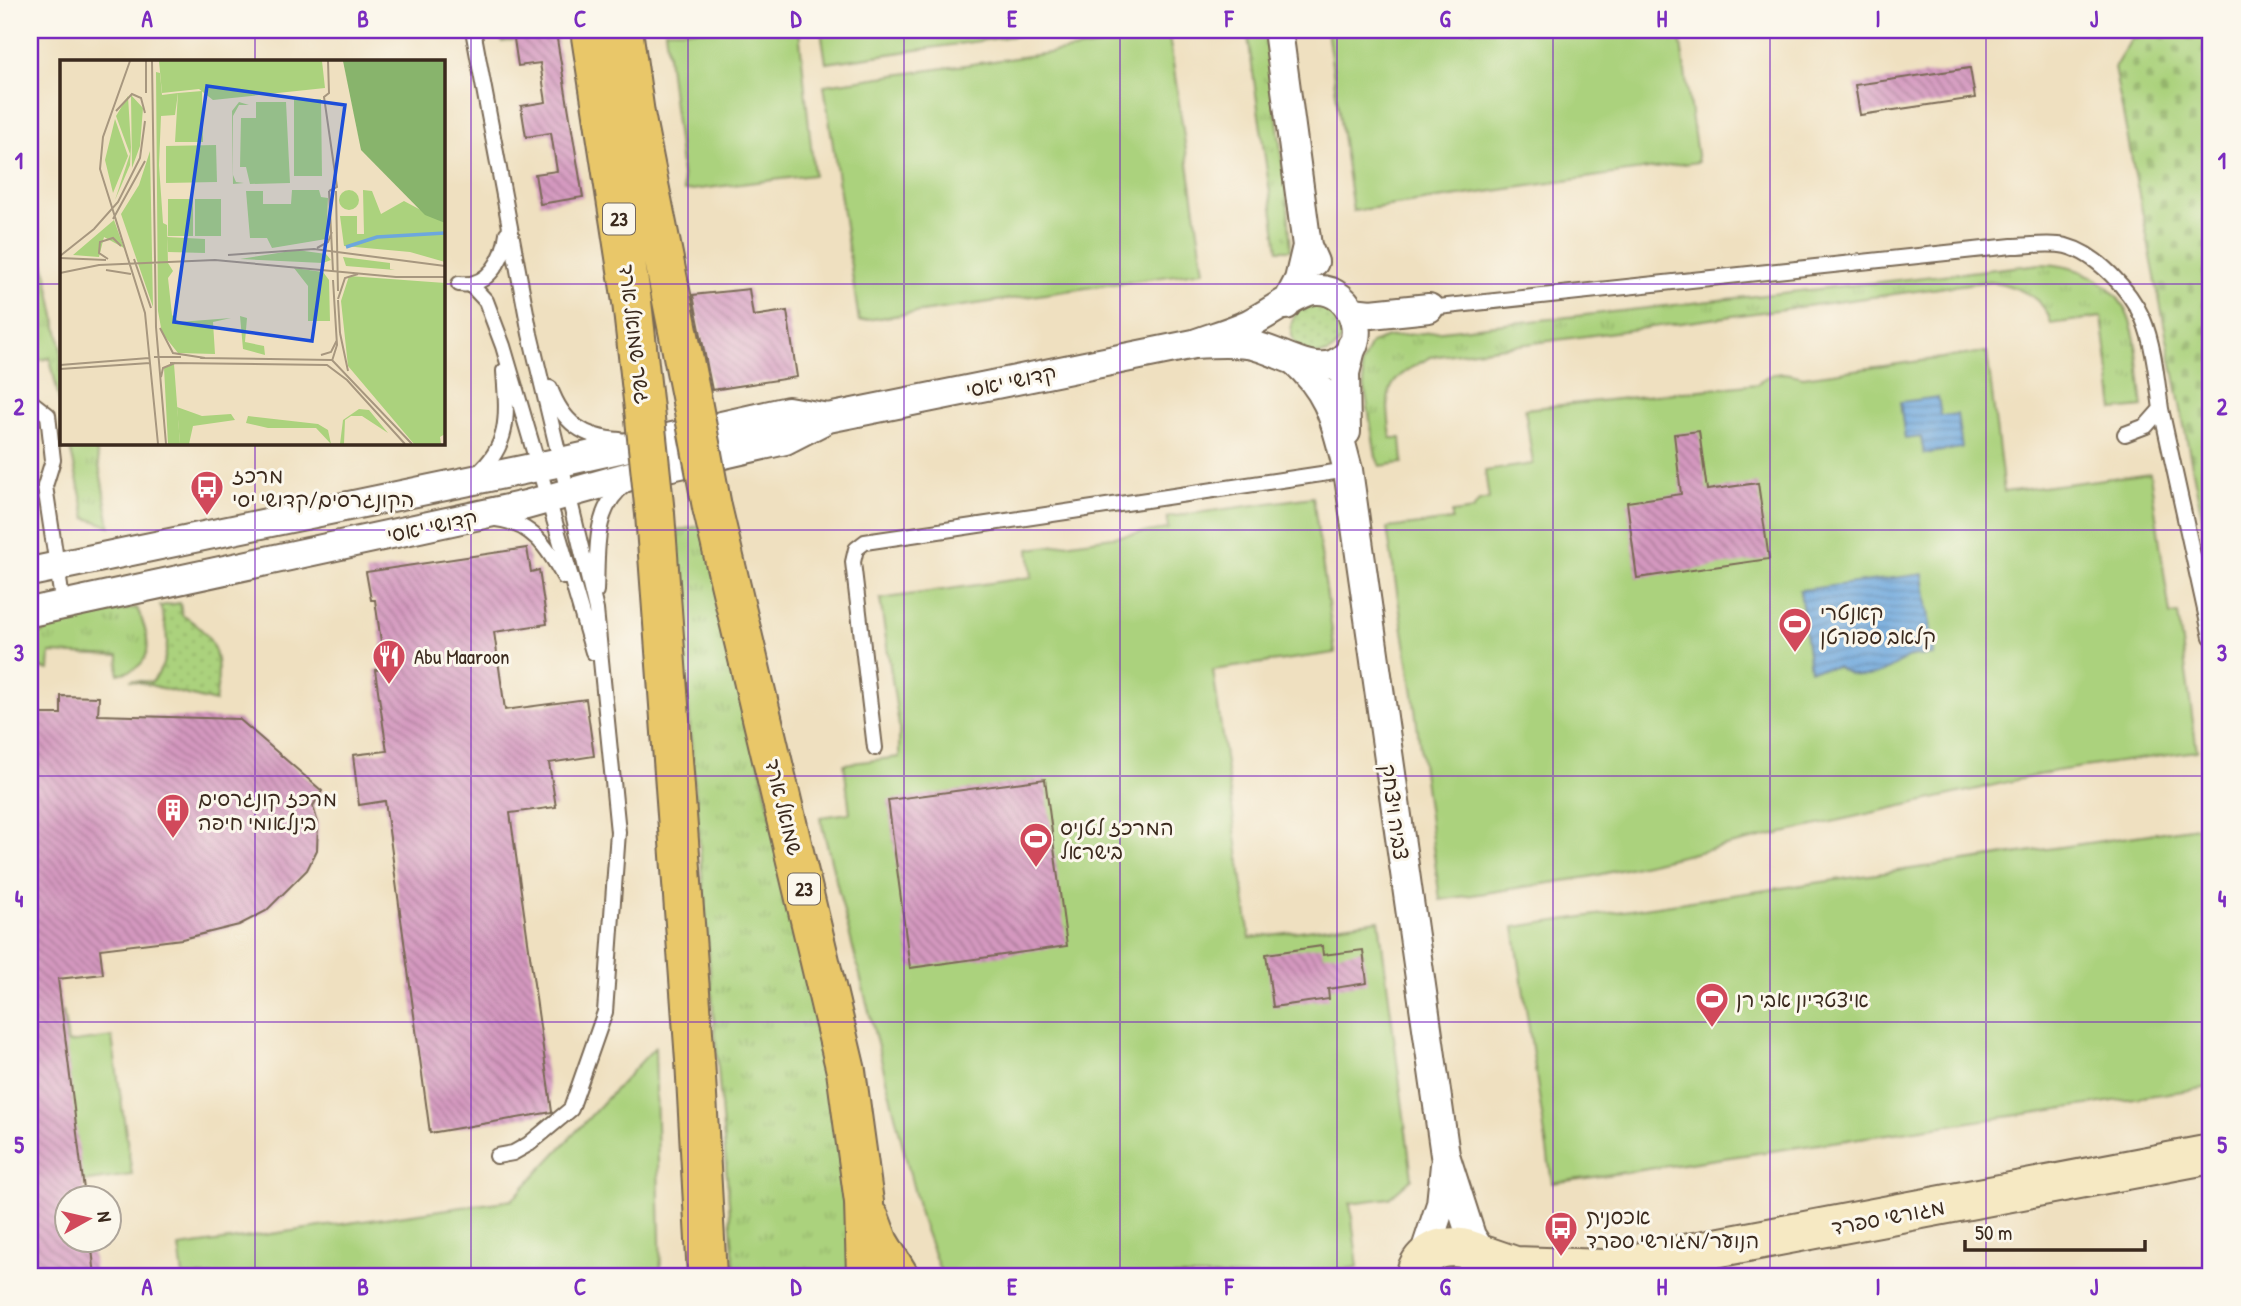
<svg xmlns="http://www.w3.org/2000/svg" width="2241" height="1306" viewBox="0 0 2241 1306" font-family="'Patrick Hand','Playpen Sans Hebrew',sans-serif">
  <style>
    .grass { fill: url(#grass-tufts); stroke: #737e4e; stroke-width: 2 }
    .cemetery { fill: url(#cemetery-stones); stroke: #737e4e; stroke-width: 2 }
    .park { fill: #abd27d; stroke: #737e4e; stroke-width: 2 }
    .garden { fill: url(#garden-dots); stroke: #737e4e; stroke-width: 2 }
    .water { fill: url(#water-rules); stroke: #54687e; stroke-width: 2 }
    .building { fill: url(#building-back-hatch) }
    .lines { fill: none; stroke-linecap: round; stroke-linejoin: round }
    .lane-casing { stroke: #7a6a57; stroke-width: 18 }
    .street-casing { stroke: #7a6a57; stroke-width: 32 }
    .secondary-casing { stroke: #7a6a57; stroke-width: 42 }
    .highway-casing { stroke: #7a6a57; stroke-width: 42 }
    .lane { stroke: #fff; stroke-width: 14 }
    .street { stroke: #fff; stroke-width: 28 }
    .secondary { stroke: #f6e9c3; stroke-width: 38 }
    .highway { stroke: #e9c769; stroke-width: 38 }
    .highway-bridge-casing { stroke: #7a6a57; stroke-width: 42; stroke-linecap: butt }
    .highway-bridge { stroke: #e9c769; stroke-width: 38 }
    .grid { fill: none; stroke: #7b2cbf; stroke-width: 2; stroke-opacity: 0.55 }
    .labels { text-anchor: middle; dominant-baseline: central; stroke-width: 6; stroke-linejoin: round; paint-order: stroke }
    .shield { fill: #fbf7ec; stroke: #75685c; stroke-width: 2 }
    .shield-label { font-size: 19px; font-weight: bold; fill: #3b2a1e }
    .street-label { font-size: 21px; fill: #3b2a1e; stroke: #fbf7ec }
    .poi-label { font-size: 21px; fill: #3b2a1e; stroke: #fbf7ec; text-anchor: start }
    .inset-river { fill: none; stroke: #6da7dd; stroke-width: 3.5 }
    .inset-road { fill: none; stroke: #a7977f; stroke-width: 2 }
    .view { fill: #1d4ed8; fill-opacity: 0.15; stroke: #1d4ed8; stroke-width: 3.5 }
    .inset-edge { fill: none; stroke: #3b2a1e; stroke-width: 3.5 }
    .neatline { fill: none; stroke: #7b2cbf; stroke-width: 2.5 }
    .grid-label { font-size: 23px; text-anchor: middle; font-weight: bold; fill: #7b2cbf }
  </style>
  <defs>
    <pattern id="grass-tufts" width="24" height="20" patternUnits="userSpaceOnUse" patternTransform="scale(1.75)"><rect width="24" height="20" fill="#abd27d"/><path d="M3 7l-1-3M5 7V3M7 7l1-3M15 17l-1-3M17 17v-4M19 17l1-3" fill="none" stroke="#94b46c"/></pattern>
    <pattern id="cemetery-stones" width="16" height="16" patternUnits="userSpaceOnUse" patternTransform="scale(1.75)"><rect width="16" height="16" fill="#abd27d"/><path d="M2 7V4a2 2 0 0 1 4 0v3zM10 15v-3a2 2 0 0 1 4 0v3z" fill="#94b46c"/></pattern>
    <pattern id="garden-dots" width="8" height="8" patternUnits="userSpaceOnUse" patternTransform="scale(1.75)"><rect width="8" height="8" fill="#abd27d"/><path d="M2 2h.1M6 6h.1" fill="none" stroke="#94b46c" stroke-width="1.8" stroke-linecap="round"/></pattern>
    <pattern id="water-rules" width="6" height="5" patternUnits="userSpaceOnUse" patternTransform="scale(1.75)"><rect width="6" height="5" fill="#6da7dd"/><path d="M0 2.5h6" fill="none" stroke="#5b88b3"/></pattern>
    <pattern id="building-back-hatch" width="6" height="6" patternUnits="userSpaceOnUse" patternTransform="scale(1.75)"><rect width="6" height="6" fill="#d498bf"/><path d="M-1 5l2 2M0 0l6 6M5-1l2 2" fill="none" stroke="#ad7c9b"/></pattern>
  </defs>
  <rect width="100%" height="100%" fill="#fbf7ec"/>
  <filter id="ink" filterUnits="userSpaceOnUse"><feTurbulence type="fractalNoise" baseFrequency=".0143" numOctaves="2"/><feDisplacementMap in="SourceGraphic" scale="14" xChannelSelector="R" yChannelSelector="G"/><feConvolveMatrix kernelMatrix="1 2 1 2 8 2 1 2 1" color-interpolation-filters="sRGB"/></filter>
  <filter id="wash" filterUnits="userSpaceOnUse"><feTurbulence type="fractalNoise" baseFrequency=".00686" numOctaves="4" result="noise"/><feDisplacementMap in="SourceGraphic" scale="28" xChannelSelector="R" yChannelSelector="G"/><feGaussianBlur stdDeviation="1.57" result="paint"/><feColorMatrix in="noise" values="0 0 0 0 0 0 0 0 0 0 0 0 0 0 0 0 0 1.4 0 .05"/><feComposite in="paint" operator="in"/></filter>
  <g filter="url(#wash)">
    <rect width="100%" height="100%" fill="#efe0c0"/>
    <!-- grass -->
    <path class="grass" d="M 500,30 L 566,30 L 502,42 Z
      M 1247,30 L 1266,30 L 1288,207 L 1291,250 L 1278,250 Z
      M 30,192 L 61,346 L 61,409 L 50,358 L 30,362 Z
      M 2040,264 C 2076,264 2113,280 2128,316 C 2139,342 2139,378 2143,407 L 2114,410 L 2102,317 L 2051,324 C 2045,296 2015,286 1990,281 L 1431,357 C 1384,381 1385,389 1391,438 L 1401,438 L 1403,463 L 1380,466 L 1376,457 L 1361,365 L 1371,343 L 1388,337 Z
      M 69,443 L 95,443 L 110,526 L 86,518 Z
      M 706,525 L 839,1119 L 852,1276 L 735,1276 L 674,531 Z
      M 137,608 C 150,636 158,668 118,674 L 119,656 L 50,653 L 49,670 L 30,665 L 30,638 C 64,623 99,612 137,608 Z"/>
    <!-- cemetery -->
    <path class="cemetery" d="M 2137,30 L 2211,30 L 2211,563 L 2114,68 Z"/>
    <!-- park -->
    <path class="park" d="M 665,30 L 799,30 L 814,175 L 684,191 Z
      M 821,30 L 1056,30 L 826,63 Z
      M 1327,30 L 1679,30 L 1698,162 L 1353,211 Z
      M 1169,36 L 1204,271 L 859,321 L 824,85 Z
      M 1987,352 L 2004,492 L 2150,473 L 2170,615 L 2178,614 L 2197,751 L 2056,771 L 1589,877 L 1440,900 L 1413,694 L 1387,528 L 1452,520 L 1452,513 L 1473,510 L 1479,501 L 1489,499 L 1485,471 L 1533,464 L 1525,409 L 1757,384 C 1770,370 1787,372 1803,377 Z
      M 1313,497 L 1335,653 L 1213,670 L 1250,938 L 1379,920 L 1412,1178 L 1389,1198 L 1350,1203 L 1358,1267 L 1292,1276 L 942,1276 L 922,1222 L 820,817 L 850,813 L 844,764 L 899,757 L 899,726 L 880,599 L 1032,577 L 1029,549 L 1168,529 L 1167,517 Z
      M 2211,825 L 2211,1087 L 1552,1183 L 1514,927 Z
      M 63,1011 L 68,1043 L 112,1037 L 132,1175 L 30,1189 L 30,1016 Z
      M 655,1047 L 661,1276 L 183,1276 L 179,1247 L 512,1200 Z"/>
    <!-- garden -->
    <path class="garden" d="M1291 329a26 26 0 1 1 52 0a26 26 0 1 1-52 0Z
      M 180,603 L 182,615 C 219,636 222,662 215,702 L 130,680 L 152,682 C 172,659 169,633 160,606 Z
      M 1449,1266 L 1469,1268 L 1479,1276 L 1434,1276 Z"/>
    <!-- water -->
    <path class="water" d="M 1938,397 L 1941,416 L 1957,414 L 1962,448 L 1924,454 L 1921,437 L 1905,439 L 1900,402 Z
      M 1923,574 L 1934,655 C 1926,656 1912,655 1905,659 C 1885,674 1860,685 1837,667 L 1810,670 L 1800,590 Z"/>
    <g id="blocks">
      <!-- building -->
      <path class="building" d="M 556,33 L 583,197 L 540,204 L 535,174 L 557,171 L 551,133 L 526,137 L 521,106 L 546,102 L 540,63 L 518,66 L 514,39 Z
        M 1970,68 L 1975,98 L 1860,115 L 1855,85 Z
        M 749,289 L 753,316 L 787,311 L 797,377 L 712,390 L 693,295 Z
        M 1699,431 L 1707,490 L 1758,483 L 1769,559 L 1637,578 L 1627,502 L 1681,494 L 1674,434 Z
        M 527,548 L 531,572 L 539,570 L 547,624 L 494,632 L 505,710 L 586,699 L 594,756 L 549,763 L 556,807 L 510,813 L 552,1112 L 430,1133 L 385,801 L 359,805 L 353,755 L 387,751 L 375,670 L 385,669 L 375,600 L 371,600 L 366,572 Z
        M 61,696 L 99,697 L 98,715 L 239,719 L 322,791 L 313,806 L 318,823 L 317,850 L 307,870 L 266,911 L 239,925 L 182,939 L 100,949 L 103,974 L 58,979 L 85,1198 L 66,1198 L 66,1240 L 91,1240 L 95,1276 L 30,1276 L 30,714 L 61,714 Z
        M 1045,779 L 1067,946 L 910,968 L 888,800 Z
        M 1322,946 L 1323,955 L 1363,950 L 1367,983 L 1328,989 L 1329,999 L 1273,1007 L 1266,954 Z"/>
    </g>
  </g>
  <g filter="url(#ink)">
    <use href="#blocks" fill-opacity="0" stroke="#7a6a57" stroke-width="2"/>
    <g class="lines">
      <defs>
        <path id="lane" d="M 473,30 L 530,334 L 596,610 L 618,832 L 605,1012 L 571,1109 L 529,1144 L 513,1153 L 497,1156
          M 459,284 C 488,288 504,259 507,233
          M 472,286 L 486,301 L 503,346 L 593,652
          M 1429,308 L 2012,246 C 2028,246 2050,242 2066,246 C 2097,254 2130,290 2143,319 C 2154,345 2157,381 2161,409 L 2146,426 L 2125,434
          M 550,388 C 563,423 583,438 620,440
          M 30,401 L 48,415 L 53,460 L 45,486 L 63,606
          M 2161,409 L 2211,637
          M 477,474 C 511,444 507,414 504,371
          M 496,519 C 532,523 548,548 564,577
          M 596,591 C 598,553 592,509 626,484
          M 875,748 L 853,562 L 856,549 L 865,542 L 1348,470"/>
        <path id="street" d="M 1278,30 L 1307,246 L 1314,262
          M 1286,305 L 1299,280 L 1307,246
          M 1352,312 L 1371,314 L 1429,308
          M 1294,360 C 1332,394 1335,422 1348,470 L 1445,1155 L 1471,1236 L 1482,1253
          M 1346,432 L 1345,373 L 1352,345
          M 30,572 L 561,462 L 788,411 L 828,418
          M 30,612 L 526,505 L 641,473 L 785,440 L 828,418 L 1194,344 C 1210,338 1228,333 1244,326 C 1264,318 1297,291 1315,290 C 1355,287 1373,348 1334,364 C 1308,374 1275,348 1247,344 C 1230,342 1211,343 1194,344
          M 1421,1264 L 1441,1204 L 1445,1165"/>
        <path id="secondary" d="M 1486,1256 L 1515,1266 L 1605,1269
          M 1415,1276 C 1425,1234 1482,1242 1501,1274
          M 1583,1276 L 1605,1269 L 2211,1154"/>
        <path id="highway" d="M 590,30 L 632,302 L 644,409
          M 623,30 L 635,114 L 692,401
          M 712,507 L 846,1071 L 864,1202 L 866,1276
          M 655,514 L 695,1060 L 707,1276
          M 870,1219 L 879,1243 L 899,1276"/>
      </defs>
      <!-- lane casing -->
      <use href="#lane" class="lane-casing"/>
      <!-- street casing -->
      <use href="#street" class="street-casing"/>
      <!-- secondary casing -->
      <use href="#secondary" class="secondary-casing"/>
      <!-- highway casing -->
      <use href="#highway" class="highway-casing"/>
      <!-- lane -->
      <use href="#lane" class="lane"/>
      <!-- street -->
      <use href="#street" class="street"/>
      <!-- secondary -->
      <use href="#secondary" class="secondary"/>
      <!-- highway -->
      <use href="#highway" class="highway"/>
      <defs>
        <path id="highway-bridge" d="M 692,401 L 712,507
          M 644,409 L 655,514"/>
      </defs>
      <!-- highway-bridge casing -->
      <use href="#highway-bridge" class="highway-bridge-casing"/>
      <!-- highway-bridge -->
      <use href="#highway-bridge" class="highway-bridge"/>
    </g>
  </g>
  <!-- grid -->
  <path class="grid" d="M 255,30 L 255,61M 471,30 L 471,1276M 688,30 L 688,1276M 904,30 L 904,1276M 1120,30 L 1120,1276M 1337,30 L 1337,1276M 1553,30 L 1553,1276M 1770,30 L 1770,1276M 1986,30 L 1986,1276M 30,284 L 61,284M 443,284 L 2211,284M 255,443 L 255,1276M 30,530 L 2211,530M 30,776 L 2211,776M 30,1022 L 2211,1022"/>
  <!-- icons -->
  <defs>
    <symbol id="bus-pin" viewBox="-11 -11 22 30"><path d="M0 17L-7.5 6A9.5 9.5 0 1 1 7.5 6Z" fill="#d1495b" stroke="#fbf7ec"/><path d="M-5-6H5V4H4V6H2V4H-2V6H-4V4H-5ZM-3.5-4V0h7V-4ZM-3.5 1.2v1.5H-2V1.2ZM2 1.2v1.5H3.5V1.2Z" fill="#fff"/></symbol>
    <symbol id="stadium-pin" viewBox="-11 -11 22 30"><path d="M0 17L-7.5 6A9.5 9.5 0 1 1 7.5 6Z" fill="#d1495b" stroke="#fbf7ec"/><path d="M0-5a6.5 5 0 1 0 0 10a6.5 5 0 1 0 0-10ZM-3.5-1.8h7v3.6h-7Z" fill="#fff"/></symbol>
    <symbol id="restaurant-pin" viewBox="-11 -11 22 30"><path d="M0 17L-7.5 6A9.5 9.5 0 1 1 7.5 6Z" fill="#d1495b" stroke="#fbf7ec"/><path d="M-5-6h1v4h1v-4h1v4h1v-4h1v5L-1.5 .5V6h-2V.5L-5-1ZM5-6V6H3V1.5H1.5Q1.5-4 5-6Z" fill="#fff"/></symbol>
    <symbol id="building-pin" viewBox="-11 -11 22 30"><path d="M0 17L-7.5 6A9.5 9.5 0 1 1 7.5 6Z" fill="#d1495b" stroke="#fbf7ec"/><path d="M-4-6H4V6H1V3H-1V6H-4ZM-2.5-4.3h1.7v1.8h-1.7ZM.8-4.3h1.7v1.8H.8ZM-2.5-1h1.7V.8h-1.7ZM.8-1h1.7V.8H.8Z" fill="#fff"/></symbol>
  </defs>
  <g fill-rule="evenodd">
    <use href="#bus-pin" x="188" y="468" width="38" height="52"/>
    <use href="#stadium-pin" x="1776" y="605" width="38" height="52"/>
    <use href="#restaurant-pin" x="370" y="637" width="38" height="52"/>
    <use href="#building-pin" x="154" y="791" width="38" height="52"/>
    <use href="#stadium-pin" x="1017" y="820" width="38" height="52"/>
    <use href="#stadium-pin" x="1693" y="980" width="38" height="52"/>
    <use href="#bus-pin" x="1542" y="1209" width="38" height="52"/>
  </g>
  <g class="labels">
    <!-- shield labels -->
    <g class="shield">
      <rect x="603" y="203.5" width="32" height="31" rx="5"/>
      <rect x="788" y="873.5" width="32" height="31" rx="5"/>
    </g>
    <g class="shield-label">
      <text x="619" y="219">23</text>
      <text x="804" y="889">23</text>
    </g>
    <!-- street labels -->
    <g class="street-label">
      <text transform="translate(635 334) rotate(83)">גשר שמואל ארד</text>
      <text transform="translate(1011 381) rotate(-12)">קדושי יאסי</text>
      <text transform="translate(432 526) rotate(-12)">קדושי יאסי</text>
      <text transform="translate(784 807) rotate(76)">שמואל ארד</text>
      <text transform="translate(1395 812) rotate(82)">צביה ויצחק</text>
      <text transform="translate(1888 1217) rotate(-11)">מגורשי ספרד</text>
    </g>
    <!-- poi labels -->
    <g class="poi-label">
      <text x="232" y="475">מרכז<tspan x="232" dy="24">הקונגרסים/קדושי יסי</tspan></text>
      <text x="1820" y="612">קאנטרי<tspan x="1820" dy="24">קלאב ספורטן</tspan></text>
      <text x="414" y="656">Abu Maaroon</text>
      <text x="198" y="798">מרכז קונגרסים<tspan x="198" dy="24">בינלאומי חיפה</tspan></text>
      <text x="1060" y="827">המרכז לטניס<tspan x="1060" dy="24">בישראל</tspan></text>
      <text x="1736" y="999">איצטדיון אבי רן</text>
      <text x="1586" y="1216">אכסנית<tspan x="1586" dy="24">הנוער/מגורשי ספרד</tspan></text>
    </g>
  </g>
  <!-- overview -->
  <g transform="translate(60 60)">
    <rect width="385" height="385" fill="#efe0c0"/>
    <path d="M 96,12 L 100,13 L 102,35 L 118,33 L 115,55 L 101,56 L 99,105 L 103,163 L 107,165 L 108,203 L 113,211 L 108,218 L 112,255 L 119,262 L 171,258 L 153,262 L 155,294 L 118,293 L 102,273 L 98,251 ZM 71,35 L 83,48 L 80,86 L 72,108 ZM 68,36 L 71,87 L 70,105 L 55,140 L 70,94 L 56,56 ZM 179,42 L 189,45 L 179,45 L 173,56 L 173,115 L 176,122 L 184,123 L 173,124 L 172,51 ZM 55,59 L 68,96 L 53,133 L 45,100 ZM 90,91 L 93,247 L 61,154 L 79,125 ZM 303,130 L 312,131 L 321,154 L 344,141 L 385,163 L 385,202 L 350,192 L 284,186 L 280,156 L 297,156 L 297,174 L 304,174 ZM279 140a10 10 0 1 1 20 0a10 10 0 1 1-20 0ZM 54,160 L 64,188 L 44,177 L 39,197 L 13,195 ZM 237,190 L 266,194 L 271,200 L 263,203 L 180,199 ZM 283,197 L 330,203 L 330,209 L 335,210 L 286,206 ZM 289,216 L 385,223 L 385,374 L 380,377 L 381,384 L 354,384 L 288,306 L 281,241 ZM 180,256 L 187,258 L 185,282 L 204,286 L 205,295 L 183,289 ZM 117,347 L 142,356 L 171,354 L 175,360 L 133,366 L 129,384 L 120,384 ZM 299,349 L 309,350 L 328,373 L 302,356 L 291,356 L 285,360 L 284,384 L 280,384 L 283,360 ZM 188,356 L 258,364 L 268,370 L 271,384 L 256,368 L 208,368 L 186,363 Z" fill="#abd27d"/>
    <path d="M 283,1 L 385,1 L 385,163 L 365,155 L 301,90 Z" fill="#88b46c"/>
    <path d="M 99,1 L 262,1 L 265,28 L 153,40 L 139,29 L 102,33 Z" fill="#abd27d"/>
    <path d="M 142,31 L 143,82 L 115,82 L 118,33 ZM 234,39 L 261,39 L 262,116 L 234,116 ZM 196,42 L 226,42 L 230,123 L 190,124 L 186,107 L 180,107 L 181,58 L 196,58 ZM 156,85 L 157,122 L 106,123 L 106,86 ZM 232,130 L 259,130 L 261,137 L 268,138 L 266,179 L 212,188 L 207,178 L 190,178 L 186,131 L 203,131 L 203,144 L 231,144 ZM 108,139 L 133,139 L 133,176 L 108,176 ZM 135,139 L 161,139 L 161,176 L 135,176 ZM 107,177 L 145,179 L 145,193 L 108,192 ZM 234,208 L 263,212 L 269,220 L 270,261 L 248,261 L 248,226 ZM 114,304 L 120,384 L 108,384 L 104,308 Z" fill="#abd27d"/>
    <path class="inset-river" d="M 286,187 L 317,177 L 385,173"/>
    <path class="inset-road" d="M 70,1 L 43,77 L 40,109 L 85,253 L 98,384M 92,1 L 96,267 L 106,384M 268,1 L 269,33 L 264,37 L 277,127 L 269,131M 86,33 L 86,1M 56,51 L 72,34 L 81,38 L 85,53M 269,131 L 273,211M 276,131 L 278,231M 53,159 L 85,101M 257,188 L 268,182 L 272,172M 168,195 L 254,189 L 385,206M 0,196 L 34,169 L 58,142 L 80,98 L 85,61M 0,198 L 46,200M 48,199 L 39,193 L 40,182 L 53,178 L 61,186M 74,199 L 91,248M 46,210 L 71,214M 0,213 L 39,205 L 155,200 L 336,217 L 385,217M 278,239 L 285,218 L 298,214M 278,240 L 280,273M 100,268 L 113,293 L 145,298M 280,273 L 288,311M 261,295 L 271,292 L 277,280M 94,297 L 121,297M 140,298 L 272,300 L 352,384M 272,301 L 277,285 L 273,220M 110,303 L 267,305 L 287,320 L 345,384M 0,305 L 89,298M 0,309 L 90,303M 101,317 L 103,308 L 115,303"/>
    <path class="view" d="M 147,26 L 285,45 L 252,281 L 114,262 Z"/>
    <rect width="385" height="385" class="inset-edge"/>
  </g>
  <!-- margin -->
  <rect width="2241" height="1306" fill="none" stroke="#fbf7ec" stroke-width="77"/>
  <!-- north arrow -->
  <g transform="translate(88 1219) rotate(82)"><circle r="33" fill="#fbf7ec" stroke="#aea59a" stroke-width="2"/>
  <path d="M0-5L12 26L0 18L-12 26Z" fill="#d1495b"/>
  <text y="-10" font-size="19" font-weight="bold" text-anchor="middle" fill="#3b2a1e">N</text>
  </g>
  <!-- scale -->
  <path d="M1965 1240v10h180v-10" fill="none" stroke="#3b2a1e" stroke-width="3.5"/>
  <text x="1975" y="1240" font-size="21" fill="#3b2a1e" stroke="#fbf7ec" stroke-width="5" paint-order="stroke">50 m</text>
  <rect x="38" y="38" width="2164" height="1230" class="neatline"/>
  <g class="grid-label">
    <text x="147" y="27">A</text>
    <text x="363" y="27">B</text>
    <text x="580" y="27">C</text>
    <text x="796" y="27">D</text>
    <text x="1012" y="27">E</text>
    <text x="1229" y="27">F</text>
    <text x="1445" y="27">G</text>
    <text x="1662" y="27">H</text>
    <text x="1878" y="27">I</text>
    <text x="2094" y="27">J</text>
    <text x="19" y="169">1</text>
    <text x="2222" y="169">1</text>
    <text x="19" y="415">2</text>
    <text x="2222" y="415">2</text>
    <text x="19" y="661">3</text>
    <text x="2222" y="661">3</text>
    <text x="19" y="907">4</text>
    <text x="2222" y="907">4</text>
    <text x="19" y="1153">5</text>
    <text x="2222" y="1153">5</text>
    <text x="147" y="1295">A</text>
    <text x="363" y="1295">B</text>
    <text x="580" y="1295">C</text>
    <text x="796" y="1295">D</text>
    <text x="1012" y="1295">E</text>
    <text x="1229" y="1295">F</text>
    <text x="1445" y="1295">G</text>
    <text x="1662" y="1295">H</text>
    <text x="1878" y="1295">I</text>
    <text x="2094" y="1295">J</text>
  </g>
</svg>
